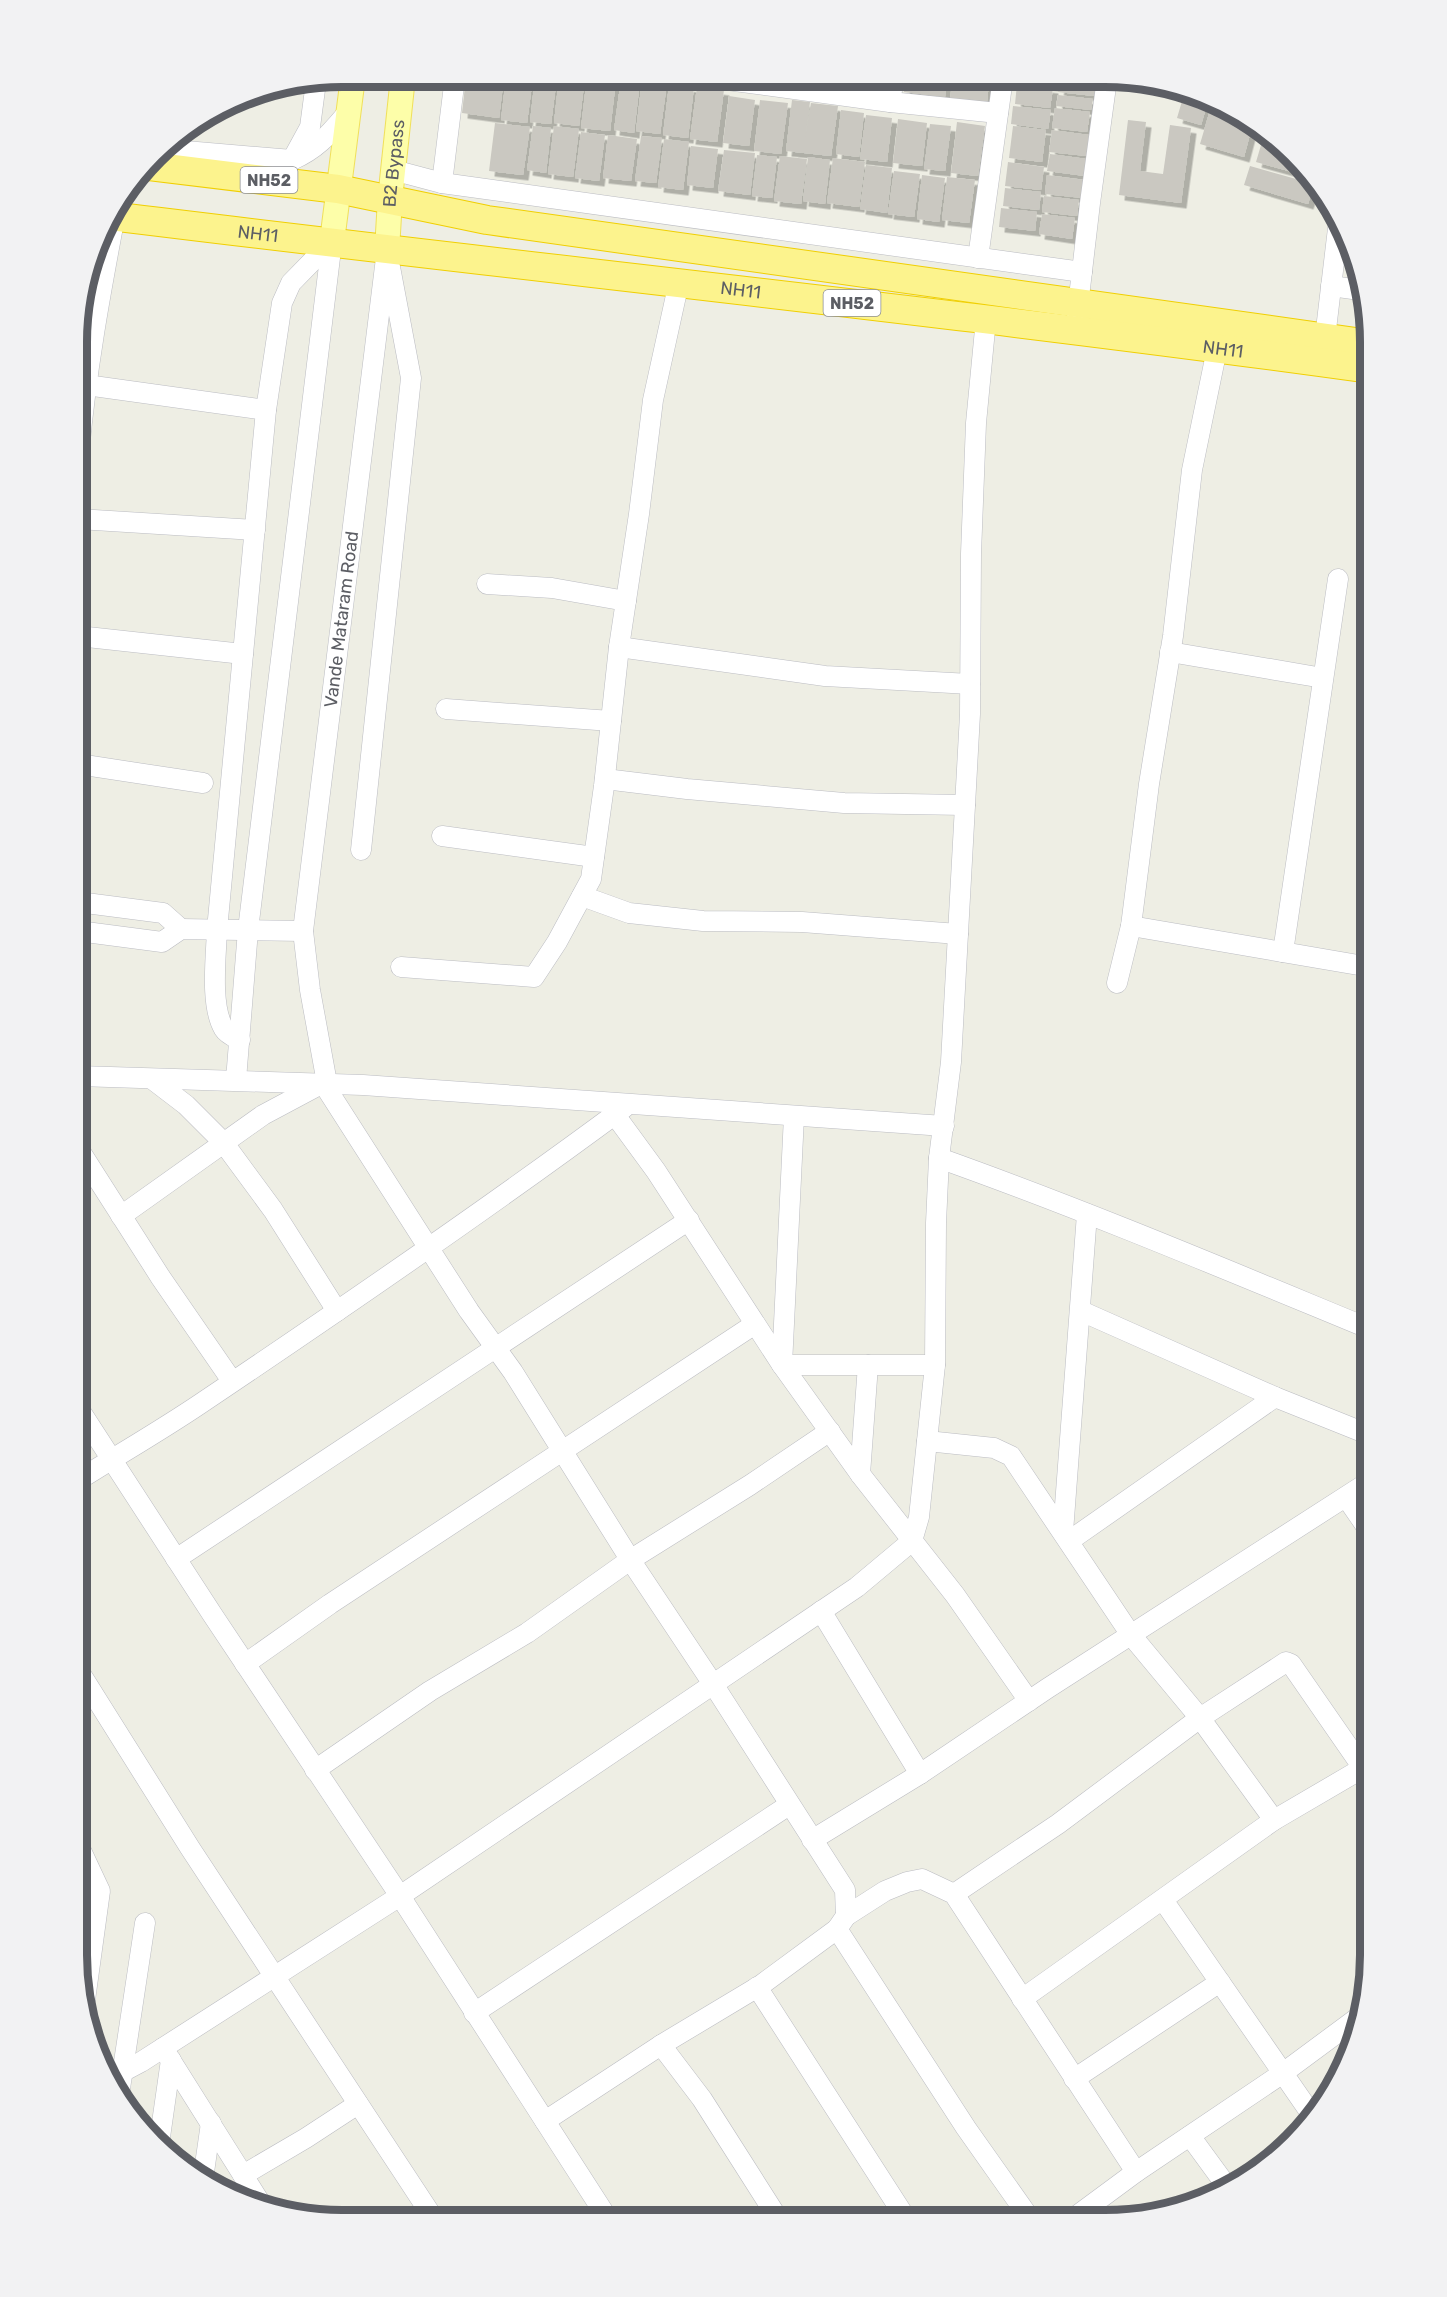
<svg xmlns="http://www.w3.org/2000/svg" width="1447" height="2297" viewBox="0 0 1447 2297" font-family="Rubik,sans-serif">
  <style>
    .building { fill: #cac8c1; filter: url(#shadow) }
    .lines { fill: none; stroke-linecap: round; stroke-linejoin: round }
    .minor-casing { stroke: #bbbcc2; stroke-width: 21 }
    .major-casing { stroke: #f0e05b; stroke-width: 26 }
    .highway-casing { stroke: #f0cf02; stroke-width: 30 }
    .minor { stroke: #fff; stroke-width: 20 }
    .major { stroke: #fdfea9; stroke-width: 24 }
    .highway { stroke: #fcf38d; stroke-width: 28 }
    .labels { text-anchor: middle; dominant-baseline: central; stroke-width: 4.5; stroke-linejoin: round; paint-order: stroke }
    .shield { fill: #fff; stroke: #8d8e92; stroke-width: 1.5 }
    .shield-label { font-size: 16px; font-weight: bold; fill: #5c5e64 }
    .street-label { font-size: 18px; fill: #5c5e64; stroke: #fff }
    .rim { fill: none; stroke: #5c5e64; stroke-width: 8 }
  </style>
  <defs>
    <filter id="shadow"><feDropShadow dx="5.5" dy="5.5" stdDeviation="0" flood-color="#0004"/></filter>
  </defs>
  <rect width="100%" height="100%" fill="#eeeee4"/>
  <!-- building -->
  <path class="building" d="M 466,77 L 504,77 L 499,118 L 462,113 Z
    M 506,77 L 533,77 L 527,123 L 501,120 Z
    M 535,77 L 557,77 L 551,124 L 530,122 Z
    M 559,77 L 585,77 L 579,126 L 554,123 Z
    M 587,77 L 616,80 L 610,131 L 581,128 Z
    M 863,78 L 885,78 L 885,84 L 862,81 Z
    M 905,78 L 947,78 L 945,97 L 904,92 Z
    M 953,78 L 989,82 L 987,102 L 950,98 Z
    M 1019,78 L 1056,79 L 1055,86 L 1019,82 Z
    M 621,79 L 640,81 L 634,133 L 614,130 Z
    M 1060,79 L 1096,79 L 1094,96 L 1058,92 Z
    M 642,80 L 667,83 L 660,134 L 636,131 Z
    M 1017,84 L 1053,88 L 1050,108 L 1015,104 Z
    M 669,85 L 694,87 L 688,138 L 663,135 Z
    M 697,87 L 724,90 L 717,142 L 690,139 Z
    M 1185,91 L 1209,98 L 1201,125 L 1177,118 Z
    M 1058,95 L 1093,99 L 1091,110 L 1056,106 Z
    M 729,96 L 755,100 L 749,146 L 723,143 Z
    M 760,100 L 788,103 L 781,154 L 754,151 Z
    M 792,100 L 810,102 L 805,139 L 811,103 L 838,106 L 831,156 L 786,151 Z
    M 1213,100 L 1253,123 L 1244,157 L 1200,144 Z
    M 1013,106 L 1051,110 L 1048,129 L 1011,124 Z
    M 1055,108 L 1090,112 L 1087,132 L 1052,128 Z
    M 841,110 L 864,113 L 859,157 L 836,154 Z
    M 866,115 L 892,118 L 887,162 L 860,159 Z
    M 898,119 L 927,123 L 922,166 L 893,163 Z
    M 1128,120 L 1146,122 L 1140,171 L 1163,174 L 1170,125 L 1191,128 L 1181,203 L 1119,195 Z
    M 957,122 L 985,126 L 978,176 L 951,173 Z
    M 495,123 L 530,127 L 523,175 L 489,171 Z
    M 930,124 L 951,126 L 945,171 L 924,169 Z
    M 533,126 L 551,128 L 546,173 L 527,170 Z
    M 554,126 L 579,129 L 573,177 L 548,174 Z
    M 1013,126 L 1046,130 L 1042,162 L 1009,158 Z
    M 1052,130 L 1089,135 L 1087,156 L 1049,152 Z
    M 581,132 L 605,135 L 599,181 L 575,178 Z
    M 608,135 L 637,139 L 631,181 L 603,178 Z
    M 641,136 L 662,138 L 656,183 L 635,181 Z
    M 664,139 L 689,142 L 683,190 L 658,187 Z
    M 1261,145 L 1289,153 L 1314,178 L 1256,162 Z
    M 691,146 L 718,149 L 713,188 L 687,185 Z
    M 724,150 L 755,153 L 750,195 L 718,191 Z
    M 1050,154 L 1087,159 L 1085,176 L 1047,171 Z
    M 757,155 L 777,157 L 772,198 L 752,196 Z
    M 780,156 L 807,159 L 801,204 L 774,201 Z
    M 808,157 L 830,160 L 825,204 L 803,201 Z
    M 833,158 L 865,162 L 859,207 L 827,203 Z
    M 1008,162 L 1044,167 L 1041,190 L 1005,186 Z
    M 866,165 L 892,168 L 887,213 L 860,209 Z
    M 1250,166 L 1314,184 L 1308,204 L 1244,185 Z
    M 894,171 L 920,174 L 914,217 L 888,214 Z
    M 922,175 L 945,178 L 939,222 L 917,219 Z
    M 1047,175 L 1085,180 L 1083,198 L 1045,194 Z
    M 947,177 L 975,180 L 969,223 L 942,220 Z
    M 1005,188 L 1041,192 L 1039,210 L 1003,206 Z
    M 1044,196 L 1079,200 L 1077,216 L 1042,212 Z
    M 1001,208 L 1037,212 L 1035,231 L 999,227 Z
    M 1042,214 L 1075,218 L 1072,239 L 1039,234 Z"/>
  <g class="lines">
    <defs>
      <g id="minor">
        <path d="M 712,78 L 890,102 L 998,113"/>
        <path d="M 890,102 L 894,78"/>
        <path d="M 162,149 L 292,160 C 319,148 330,133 349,111"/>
        <path d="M 292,160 L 310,127 L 316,82"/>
        <path d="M 393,170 L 442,183 L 1082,272"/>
        <path d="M 442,183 L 455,77"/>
        <path d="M 978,258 L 1003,78"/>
        <path d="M 1331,286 L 1360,290"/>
        <path d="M 1077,314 L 1090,203 L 1107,79"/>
        <path d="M 1325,338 L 1339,220"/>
        <path d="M 79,384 L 266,410"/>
        <path d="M 79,452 C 86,372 100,295 115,216"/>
        <path d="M 78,519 L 255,530"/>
        <path d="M 487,584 L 552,588 L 626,601"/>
        <path d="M 78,636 L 243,654"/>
        <path d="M 619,647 L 825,676 L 970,684"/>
        <path d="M 1170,652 L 1323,678"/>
        <path d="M 446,709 L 611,721"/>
        <path d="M 78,764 L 203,783"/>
        <path d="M 605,779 L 687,789 L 844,803 L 965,805"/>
        <path d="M 442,836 L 594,857"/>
        <path d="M 361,850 L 411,378 L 390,267"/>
        <path d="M 582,896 L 629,913 L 703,921 L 802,922 L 958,934"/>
        <path d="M 78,902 L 163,913 L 181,929"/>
        <path d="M 1131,926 L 1370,967"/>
        <path d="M 78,931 L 162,942 L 181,929 L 303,931"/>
        <path d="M 1283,952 L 1338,579"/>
        <path d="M 401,967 L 534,977 L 557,942 L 591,879 L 604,786 L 619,647 L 639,514 L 653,400 L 679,282"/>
        <path d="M 1117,983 L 1131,926 L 1149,784 L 1173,636 L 1192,470 L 1217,349"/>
        <path d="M 240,1040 C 234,1037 227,1034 224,1029 C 210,1006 216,957 217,930 L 266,410 L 282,303 L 291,283 L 332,241"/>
        <path d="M 78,1076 L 363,1085 L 944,1126"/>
        <path d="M 152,1079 L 186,1105 L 223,1142 L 273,1210 L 337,1311"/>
        <path d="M 236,1080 L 248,930 L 332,241"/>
        <path d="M 323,1083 L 469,1311 L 513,1372 L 633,1564 L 713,1684 L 845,1890 L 846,1916"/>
        <path id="s1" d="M 327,1083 L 310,990 L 303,931 L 387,250"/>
        <path d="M 615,1115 L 656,1171 L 782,1365 L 860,1474 L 955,1595 L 1029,1701"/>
        <path d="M 794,1116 L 782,1365 L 935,1365"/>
        <path d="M 78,1148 L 161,1278 L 232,1381"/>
        <path d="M 939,1158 C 1085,1210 1227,1270 1370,1329"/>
        <path d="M 121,1216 L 263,1115 L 323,1083"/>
        <path d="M 1081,1311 L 1275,1397"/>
        <path d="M 77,1406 L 212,1614 L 400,1896 L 608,2219"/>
        <path d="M 927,1441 L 994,1448 L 1011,1456 L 1131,1635 L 1200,1718 L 1274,1820"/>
        <path d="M 860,1474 L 868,1365"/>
        <path d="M 77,1481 C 118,1455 160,1431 200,1404 C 343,1308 486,1210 625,1107"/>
        <path d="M 1346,1497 L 1370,1532"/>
        <path d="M 1063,1532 L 1087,1214"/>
        <path d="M 1069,1541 L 1275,1397 L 1370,1435"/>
        <path d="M 176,1559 L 689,1220"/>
        <path d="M 821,1611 L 920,1774"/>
        <path d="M 245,1664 L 330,1604 L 755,1324"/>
        <path d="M 77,1668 L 190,1848 L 434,2219"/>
        <path d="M 315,1770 L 430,1691 L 527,1633 L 630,1560 L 750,1485 L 830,1431"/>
        <path d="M 812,1840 L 920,1774 L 1048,1688 L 1370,1481"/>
        <path d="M 77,1842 L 100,1891 L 85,2000"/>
        <path d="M 954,1894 L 1058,1824 L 1200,1718 L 1286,1662 L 1291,1664 L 1363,1768"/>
        <path d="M 1163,1900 L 1314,2118"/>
        <path d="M 837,1929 L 966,2128 L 1031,2220"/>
        <path d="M 757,1987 L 907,2220"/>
        <path d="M 1022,1999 L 1274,1820 L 1363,1768 L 1370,1778"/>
        <path d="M 474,2013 L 789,1805"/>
        <path d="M 661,2045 L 702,2099 L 779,2220"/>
        <path d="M 163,2048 L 263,2207"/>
        <path d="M 109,2079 L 141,2062 L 400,1896 L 857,1587 L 912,1541 L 919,1517 L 935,1365 L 936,1223 L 939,1158 L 951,1062 L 970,714 L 971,554 L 976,423 L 986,319"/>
        <path d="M 1074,2079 L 1220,1982"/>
        <path d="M 119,2095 L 145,1923"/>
        <path d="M 545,2121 L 661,2045 L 761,1985 L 837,1929 L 846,1916 L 885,1891 L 907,1882 L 922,1879 L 954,1894 L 1136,2172"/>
        <path d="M 1190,2136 L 1228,2188"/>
        <path d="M 159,2144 L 171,2060"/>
        <path d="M 243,2175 L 306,2138 L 358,2104"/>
        <path d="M 203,2179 L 211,2123"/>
        <path d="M 1071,2220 L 1136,2172 L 1283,2073 L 1360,2016"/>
      </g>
      <g id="major">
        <path d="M 332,241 L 353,77"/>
        <path id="s2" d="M 387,250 L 390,199 L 403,77"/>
      </g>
      <g id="highway">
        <path d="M 149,166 L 338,189 L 487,220 L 1370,344"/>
        <path id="s3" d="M 111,216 C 530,268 951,311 1370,369"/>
      </g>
    </defs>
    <!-- minor casing -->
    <use href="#minor" class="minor-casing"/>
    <!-- major casing -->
    <use href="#major" class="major-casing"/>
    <!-- highway casing -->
    <use href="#highway" class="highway-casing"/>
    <!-- minor -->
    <use href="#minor" class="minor"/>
    <!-- major -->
    <use href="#major" class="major"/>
    <!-- highway -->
    <use href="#highway" class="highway"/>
  </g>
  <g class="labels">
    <!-- shield labels -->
    <g class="shield">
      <rect x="240.5" y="167" width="57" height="26" rx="4.5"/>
      <rect x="823.5" y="290" width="57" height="26" rx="4.5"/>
    </g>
    <g class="shield-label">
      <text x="269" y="180">NH52</text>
      <text x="852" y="303">NH52</text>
    </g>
    <!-- street labels -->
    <g class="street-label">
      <text stroke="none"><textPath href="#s2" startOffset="87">B2 Bypass</textPath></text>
      <text stroke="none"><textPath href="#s3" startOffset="148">NH11</textPath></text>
      <text stroke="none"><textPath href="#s3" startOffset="634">NH11</textPath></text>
      <text stroke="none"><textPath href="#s3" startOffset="1120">NH11</textPath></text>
      <text stroke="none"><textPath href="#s1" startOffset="468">Vande Mataram Road</textPath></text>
    </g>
  </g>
  <!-- crop -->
  <path d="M0 0H1447V2297H0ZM342 87H1105A255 255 0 0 1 1360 342V1955A255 255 0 0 1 1105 2210H342A255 255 0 0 1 87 1955V342A255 255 0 0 1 342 87Z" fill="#f2f2f3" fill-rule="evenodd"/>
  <path class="rim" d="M342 87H1105A255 255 0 0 1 1360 342V1955A255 255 0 0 1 1105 2210H342A255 255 0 0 1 87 1955V342A255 255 0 0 1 342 87Z"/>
</svg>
